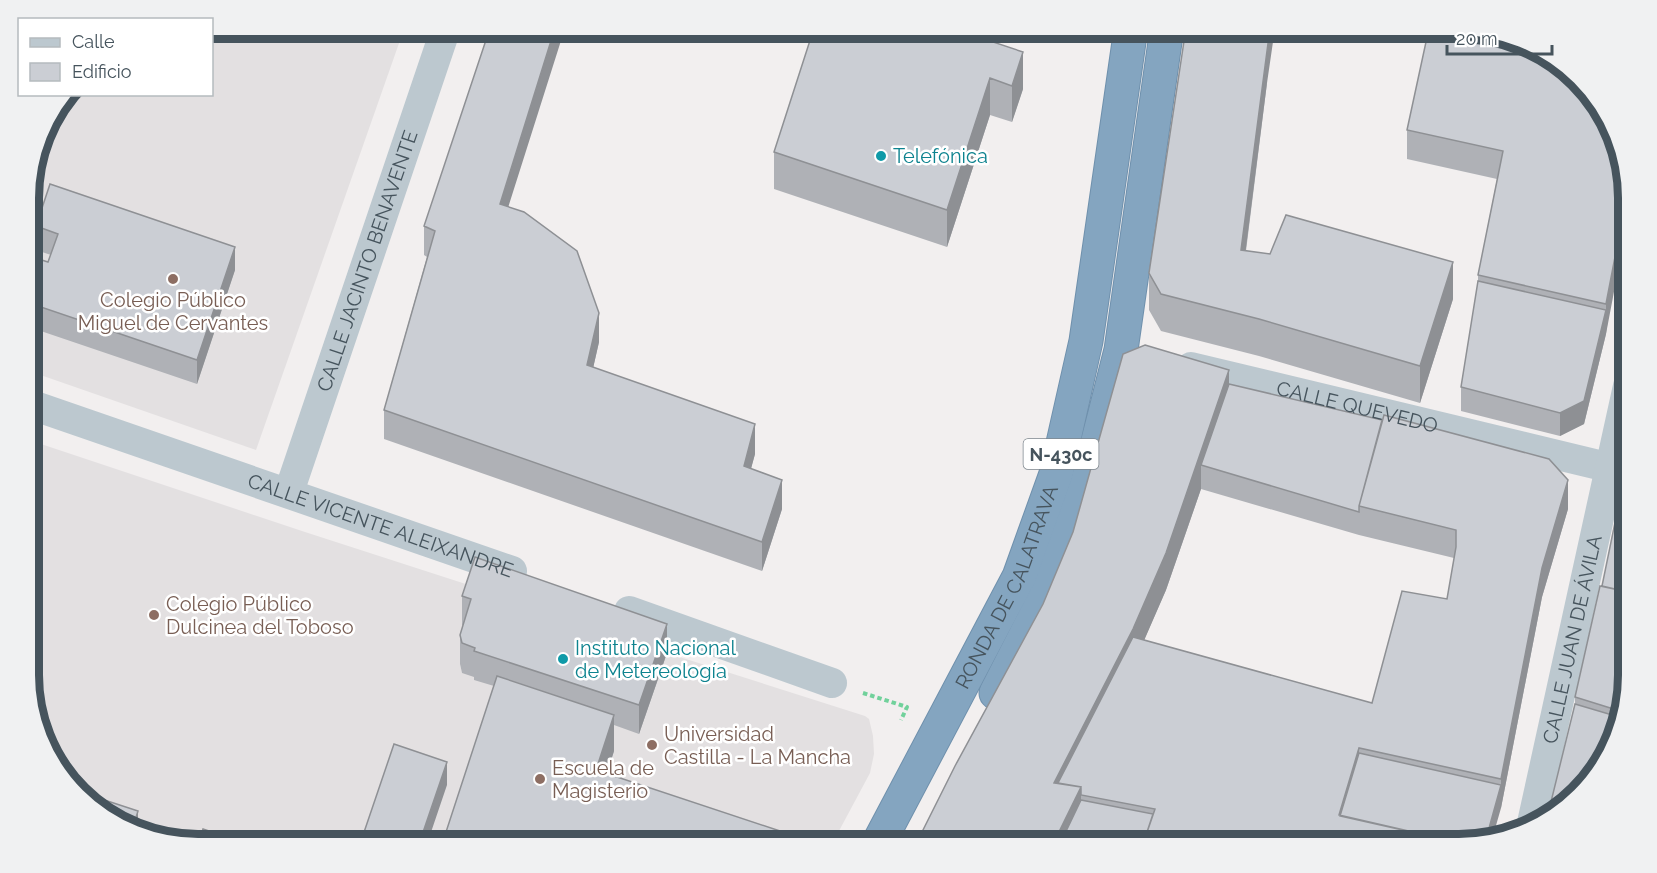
<svg xmlns="http://www.w3.org/2000/svg" width="1657" height="873" viewBox="0 0 1657 873" font-family="Raleway,sans-serif">
  <style>
    .education { fill: #e3e0e1 }
    .lines { fill: none; stroke-linecap: round; stroke-linejoin: round }
    .highway-casing { stroke: #6f90ac; stroke-width: 35 }
    .path { stroke: #71d19b; stroke-width: 4; stroke-dasharray: 4.5 3; stroke-linecap: butt }
    .street { stroke: #bcc8cf; stroke-width: 30 }
    .highway { stroke: #84a5c0; stroke-width: 33 }
    .wall { fill: #afb1b6; fill-rule: evenodd }
    .shaded-wall { fill: #8e9094 }
    .building { fill: #cbced4; stroke: #8e9094; stroke-width: 1.5 }
    .culture-dot { fill: #0f9aa8; stroke: #fff; stroke-width: 2 }
    .education-dot { fill: #8d6e63; stroke: #fff; stroke-width: 2 }
    .labels { text-anchor: middle; dominant-baseline: central; stroke-width: 5; stroke-linejoin: round; paint-order: stroke }
    .shield { fill: #fff; stroke: #7e878e; stroke-width: 1.5 }
    .shield-label { font-size: 18px; font-weight: bold; fill: #46545d }
    .culture-label { font-size: 20px; fill: #0d838f; stroke: #fff; text-anchor: start }
    .street-label { font-size: 20px; fill: #46545d; stroke: #fff }
    .education-label { font-size: 20px; fill: #785e54; stroke: #fff; text-anchor: start }
    .rim { fill: none; stroke: #46545d; stroke-width: 8 }
  </style>
  <rect width="100%" height="100%" fill="#f2efef"/>
  <!-- education -->
  <path class="education" d="M 212,29 L 404,29 L 256,450 L 29,371 L 29,187 L 46,123 L 68,95 L 212,94 Z
    M 29,440 L 305,532 L 475,587 L 462,625 L 471,628 L 460,664 L 462,673 L 667,653 L 865,716 L 869,719 L 873,736 L 874,754 L 870,773 L 832,844 L 198,844 L 123,827 L 63,778 L 30,697 Z"/>
  <g class="lines">
    <defs>
      <g id="highway">
        <path d="M 996,693 L 1048,591 L 1087,484 L 1121,350 L 1167,28"/>
        <path id="s5" d="M 878,844 L 1019,577 L 1056,474 L 1086,341 L 1131,28"/>
      </g>
    </defs>
    <!-- highway casing -->
    <use href="#highway" class="highway-casing"/>
    <!-- path -->
    <path class="path" d="M 863,693 L 907,707 L 901,720"/>
    <!-- street -->
    <g class="street">
      <path id="s1" d="M 1191,367 L 1628,472"/>
      <path id="s2" d="M 29,404 L 512,571"/>
      <path id="s3" d="M 289,492 L 446,28"/>
      <path d="M 629,611 L 832,683"/>
      <path id="s4" d="M 1532,823 L 1628,386"/>
    </g>
    <!-- highway -->
    <use href="#highway" class="highway"/>
  </g>
  <!-- wall -->
  <path class="wall" d="M 951,28 L 1023,89 L 1012,122 L 990,115 L 947,247 L 774,189 L 774,152 Z
    M 1267,83 L 1246,251 L 1453,299 L 1420,403 L 1259,356 L 1161,331 L 1149,310 L 1149,273 Z
    M 1407,130 L 1627,176 L 1606,334 L 1584,424 L 1560,436 L 1461,411 L 1461,387 L 1478,281 L 1478,275 L 1497,179 L 1407,159 Z
    M 509,207 L 599,342 L 593,368 L 755,454 L 751,468 L 782,509 L 762,571 L 384,439 L 384,410 L 427,257 L 424,255 L 424,226 Z
    M 36,226 L 235,270 L 197,384 L 29,327 L 29,256 L 48,262 L 51,255 L 36,250 Z
    M 1229,384 L 1568,509 L 1542,597 L 1501,808 L 916,844 ZM 1201,489 L 1359,535 L 1454,558 L 1447,599 L 1372,703 L 1144,640 L 1166,590 Z
    M 1602,586 L 1628,675 L 1611,750 L 1575,704 L 1575,697 Z
    M 462,596 L 667,653 L 639,734 L 614,725 L 614,751 L 607,774 L 780,844 L 446,844 L 446,832 L 494,686 L 474,680 L 474,677 L 462,673 L 460,664 L 460,635 L 463,625 L 462,625 Z"/>
  <!-- shaded-wall -->
  <path class="shaded-wall" d="M 555,28 L 565,28 L 500,233 L 500,204 Z
    M 1270,28 L 1275,28 L 1267,83 L 1241,287 L 1241,250 Z
    M 1023,52 L 1023,89 L 1012,122 L 1012,86 Z
    M 990,78 L 990,115 L 947,247 L 947,210 Z
    M 1627,194 L 1627,223 L 1606,334 L 1584,424 L 1560,436 L 1560,413 L 1606,310 L 1606,304 Z
    M 235,247 L 235,270 L 197,384 L 197,360 Z
    M 1453,262 L 1453,299 L 1420,403 L 1420,366 Z
    M 599,313 L 599,342 L 587,395 L 587,365 Z
    M 1229,370 L 1229,407 L 1201,465 L 1201,489 L 1166,590 L 1133,666 L 1068,793 L 1054,783 Z
    M 755,424 L 755,454 L 744,495 L 744,466 Z
    M 782,480 L 782,509 L 762,571 L 762,542 Z
    M 1568,480 L 1568,509 L 1542,597 L 1501,808 L 1493,836 L 1486,839 L 1501,785 L 1501,779 L 1542,568 Z
    M 667,624 L 667,653 L 639,734 L 639,705 Z
    M 614,715 L 614,751 L 596,807 L 596,770 Z
    M 1359,748 L 1359,777 L 1345,822 L 1339,815 Z
    M 447,762 L 447,785 L 427,844 L 419,844 Z
    M 1081,787 L 1081,824 L 1071,844 L 1053,844 Z
    M 138,811 L 138,830 L 134,824 Z
    M 537,831 L 537,844 L 532,844 Z
    M 780,831 L 780,844 L 775,844 Z"/>
  <!-- building -->
  <path class="building" d="M 490,28 L 555,28 L 500,204 L 524,212 L 577,251 L 599,313 L 587,365 L 755,424 L 744,466 L 782,480 L 762,542 L 384,410 L 435,231 L 424,226 Z
    M 814,28 L 951,28 L 1023,52 L 1012,86 L 990,78 L 947,210 L 774,152 Z
    M 1186,28 L 1270,28 L 1241,250 L 1270,254 L 1286,215 L 1453,262 L 1420,366 L 1259,319 L 1161,294 L 1149,273 Z
    M 1429,28 L 1459,28 L 1534,46 L 1600,104 L 1627,176 L 1627,194 L 1606,304 L 1478,275 L 1503,151 L 1407,130 Z
    M 50,184 L 235,247 L 197,360 L 29,303 L 29,256 L 48,262 L 58,234 L 36,226 Z
    M 1478,281 L 1606,310 L 1584,401 L 1560,413 L 1461,387 Z
    M 1145,345 L 1229,370 L 1166,553 L 1133,629 L 1054,783 L 1081,787 L 1053,844 L 916,844 L 955,766 L 1043,604 L 1073,532 L 1123,354 Z
    M 1229,384 L 1382,420 L 1359,506 L 1359,512 L 1201,465 Z
    M 1384,415 L 1549,459 L 1568,480 L 1542,568 L 1501,779 L 1359,748 L 1339,815 L 1465,844 L 1143,844 L 1155,809 L 1081,795 L 1081,787 L 1058,783 L 1133,637 L 1372,703 L 1402,591 L 1447,599 L 1456,547 L 1456,530 L 1359,506 Z
    M 1628,496 L 1628,592 L 1602,586 L 1619,503 Z
    M 475,557 L 667,624 L 639,705 L 474,651 L 475,648 L 462,643 L 460,635 L 471,599 L 462,596 Z
    M 1600,586 L 1628,592 L 1628,675 L 1620,711 L 1575,697 Z
    M 497,676 L 614,715 L 596,770 L 780,831 L 775,844 L 577,844 L 537,831 L 532,844 L 486,844 L 446,832 Z
    M 1575,704 L 1619,717 L 1611,750 L 1553,816 L 1547,818 Z
    M 394,744 L 447,762 L 419,844 L 360,844 Z
    M 1359,753 L 1501,785 L 1486,839 L 1470,844 L 1465,844 L 1340,816 Z
    M 80,792 L 138,811 L 134,824 L 148,828 L 147,833 L 123,827 Z
    M 1081,800 L 1153,814 L 1143,844 L 1060,844 Z
    M 203,829 L 248,844 L 198,844 Z"/>
  <!-- markers -->
  <g class="culture-dot">
    <circle cx="881" cy="156" r="6"/>
    <circle cx="563" cy="659" r="6"/>
  </g>
  <g class="education-dot">
    <circle cx="173" cy="279" r="6"/>
    <circle cx="154" cy="615" r="6"/>
    <circle cx="652" cy="745" r="6"/>
    <circle cx="540" cy="779" r="6"/>
  </g>
  <g class="labels">
    <!-- shield labels -->
    <rect class="shield" x="1023.5" y="439" width="75" height="30" rx="4.5"/>
    <g class="shield-label">
      <text x="1061" y="454">N-430c</text>
    </g>
    <!-- culture labels -->
    <g class="culture-label">
      <text x="893" y="156">Telefónica</text>
      <text x="575" y="648">Instituto Nacional<tspan x="575" dy="23">de Metereología</tspan></text>
    </g>
    <!-- street labels -->
    <g class="street-label">
      <text stroke="none"><textPath href="#s3" startOffset="244">CALLE JACINTO BENAVENTE</textPath></text>
      <text stroke="none"><textPath href="#s1" startOffset="171">CALLE QUEVEDO</textPath></text>
      <text stroke="none"><textPath href="#s2" startOffset="372">CALLE VICENTE ALEIXANDRE</textPath></text>
      <text stroke="none"><textPath href="#s5" startOffset="288">RONDA DE CALATRAVA</textPath></text>
      <text stroke="none"><textPath href="#s4" startOffset="188">CALLE JUAN DE ÁVILA</textPath></text>
    </g>
    <!-- education labels -->
    <g class="education-label">
      <text x="173" y="300" text-anchor="middle">Colegio Público<tspan x="173" dy="23">Miguel de Cervantes</tspan></text>
      <text x="166" y="604">Colegio Público<tspan x="166" dy="23">Dulcinea del Toboso</tspan></text>
      <text x="664" y="734">Universidad<tspan x="664" dy="23">Castilla - La Mancha</tspan></text>
      <text x="552" y="768">Escuela de<tspan x="552" dy="23">Magisterio</tspan></text>
    </g>
  </g>
  <!-- crop -->
  <path d="M0 0H1657V873H0ZM198 39H1459A159 159 0 0 1 1618 198V675A159 159 0 0 1 1459 834H198A159 159 0 0 1 39 675V198A159 159 0 0 1 198 39Z" fill="#f0f1f2" fill-rule="evenodd"/>
  <path class="rim" d="M198 39H1459A159 159 0 0 1 1618 198V675A159 159 0 0 1 1459 834H198A159 159 0 0 1 39 675V198A159 159 0 0 1 198 39Z"/>
  <!-- legend -->
  <rect x="18" y="18" width="195" height="78" fill="#ffffff" stroke="#b5bbbe" stroke-width="1.5"/>
  <rect x="30" y="38" width="30" height="9" fill="#bcc8cf" stroke="#b5bbbe" stroke-width="1.5"/>
  <text x="72" y="48" font-size="18" fill="#46545d">Calle</text>
  <rect x="30" y="63" width="30" height="18" fill="#cbced4" stroke="#b5bbbe" stroke-width="1.5"/>
  <text x="72" y="78" font-size="18" fill="#46545d">Edificio</text>
  <!-- scale -->
  <path d="M1447 45v9h105v-9" fill="none" stroke="#46545d" stroke-width="3"/>
  <text x="1456" y="45" font-size="18" fill="#46545d" stroke="#ffffff" stroke-width="4.5" paint-order="stroke">20 m</text>
</svg>
